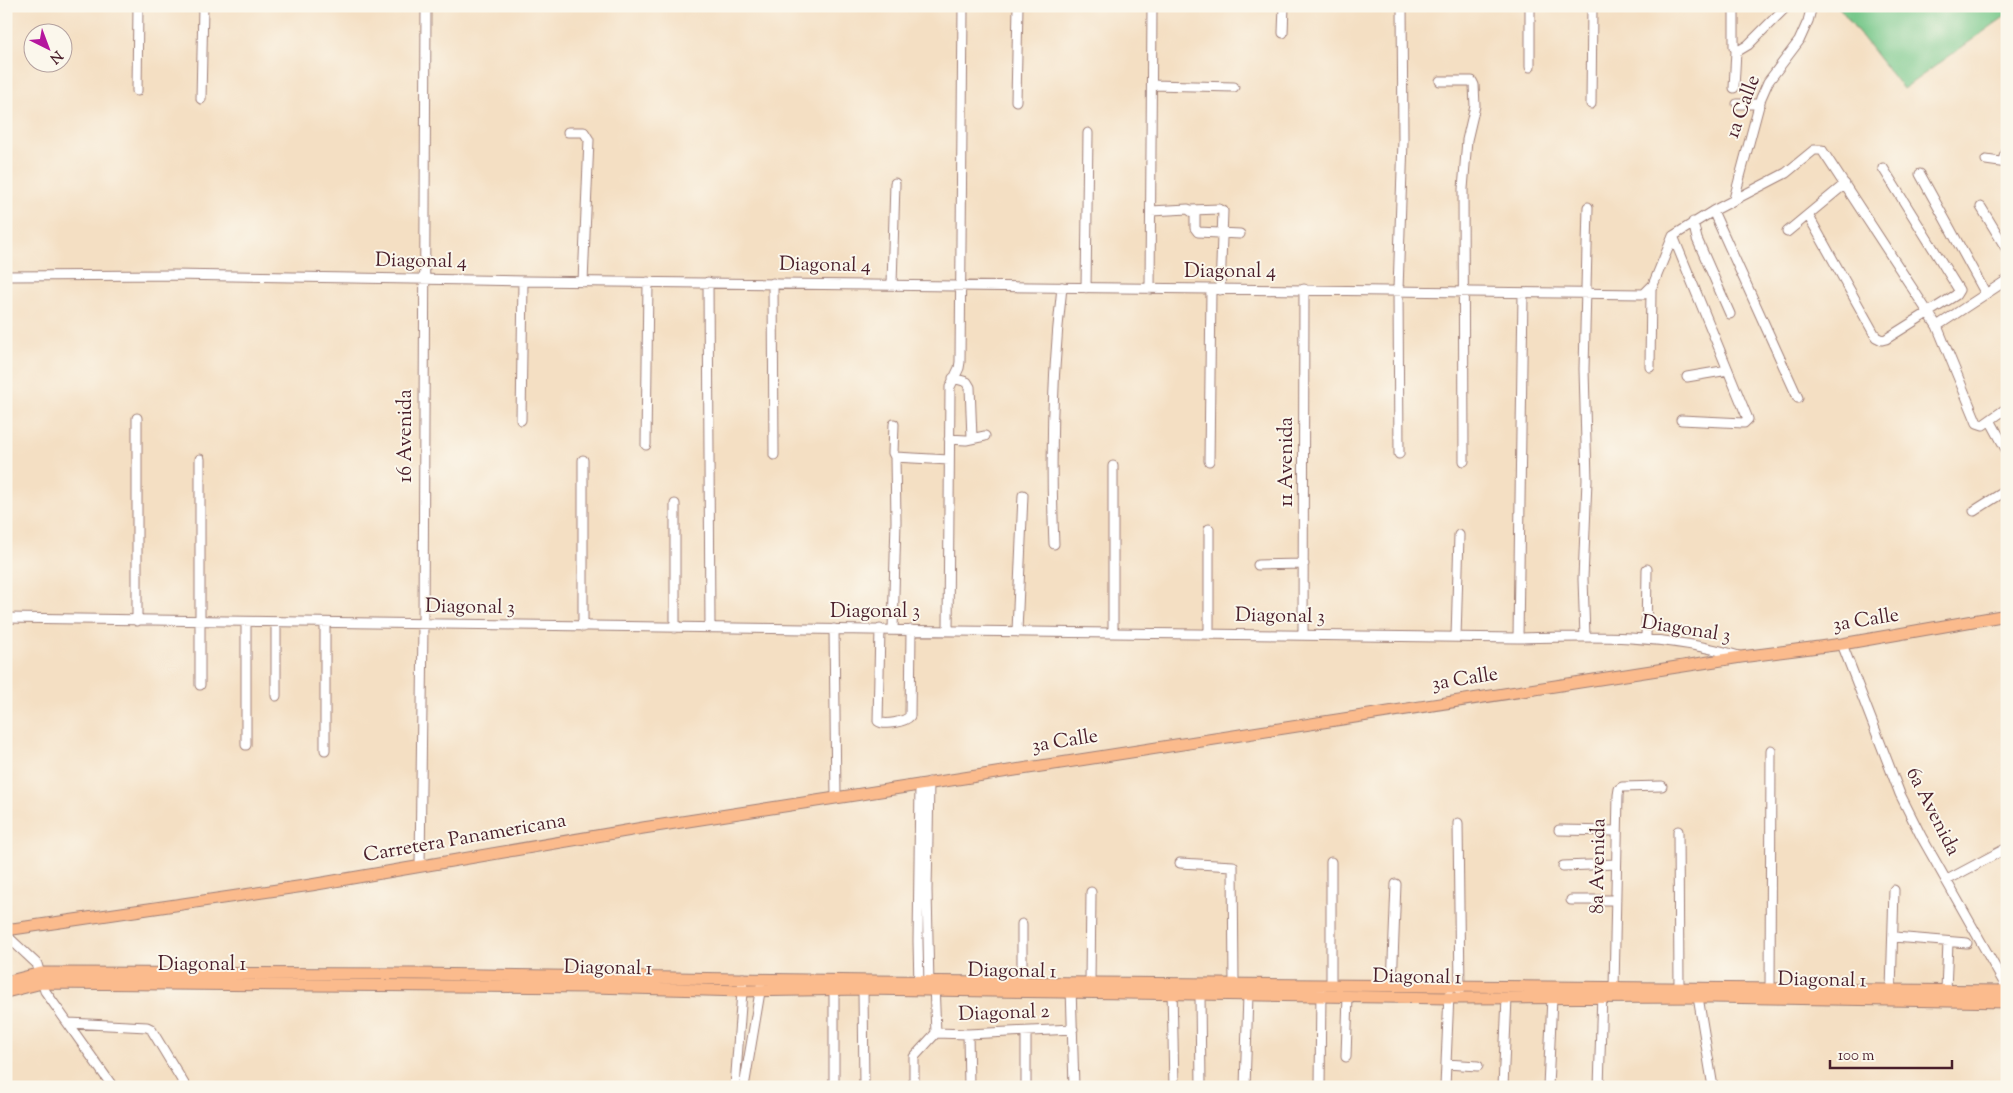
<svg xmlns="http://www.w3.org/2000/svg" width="2013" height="1093" viewBox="0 0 2013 1093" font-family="'Sorts Mill Goudy',serif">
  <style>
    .green { fill: #76c789; stroke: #60735a }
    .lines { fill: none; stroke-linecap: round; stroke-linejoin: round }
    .minor-casing { stroke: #9f7f77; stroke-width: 11 }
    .major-casing { stroke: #9f7f77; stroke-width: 13 }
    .minor { stroke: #fff; stroke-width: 9 }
    .major { stroke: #fbbb8d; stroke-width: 11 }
    .labels { text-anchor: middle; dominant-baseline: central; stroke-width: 4; stroke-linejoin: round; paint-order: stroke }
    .street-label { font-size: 20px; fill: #4a1f2b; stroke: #fbf7ec }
  </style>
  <rect width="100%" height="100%" fill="#fbf7ec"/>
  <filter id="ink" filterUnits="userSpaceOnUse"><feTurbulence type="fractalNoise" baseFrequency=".02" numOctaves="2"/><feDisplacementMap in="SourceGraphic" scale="10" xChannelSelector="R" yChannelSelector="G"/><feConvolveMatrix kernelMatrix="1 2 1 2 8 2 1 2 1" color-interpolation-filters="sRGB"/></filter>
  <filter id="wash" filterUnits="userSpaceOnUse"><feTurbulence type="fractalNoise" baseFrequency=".0096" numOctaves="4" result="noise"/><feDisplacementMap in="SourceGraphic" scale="20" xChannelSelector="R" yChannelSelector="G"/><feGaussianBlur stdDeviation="1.12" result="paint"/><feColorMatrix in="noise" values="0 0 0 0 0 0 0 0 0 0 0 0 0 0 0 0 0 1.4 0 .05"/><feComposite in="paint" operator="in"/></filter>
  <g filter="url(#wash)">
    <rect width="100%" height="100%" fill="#f4dfc3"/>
    <!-- green -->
    <path class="green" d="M 1838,6 L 2007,6 L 2007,15 L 1903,89 Z"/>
  </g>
  <g filter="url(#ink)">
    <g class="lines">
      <defs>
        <path id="minor" d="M 1734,6 L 1734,47 L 1738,51 L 1748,45 L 1787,6
          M 1283,33 L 1284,6
          M 1530,67 L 1530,6
          M 1440,81 L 1472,81 L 1474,85 L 1475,106 L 1467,140 L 1463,189 L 1464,461
          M 1152,85 L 1234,87
          M 1734,88 L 1736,51
          M 137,91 L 138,6
          M 201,99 L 203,6
          M 1016,101 L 1018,6
          M 1591,104 L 1592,6
          M 1737,104 L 1760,104
          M 568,132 L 584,132 L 589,140 L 583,282
          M 2007,151 L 2004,157 L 2007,163
          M 1986,160 L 2007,163
          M 1920,174 L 1986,294
          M 1734,199 L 1761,98 L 1768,82 L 1799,41 L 1808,21 L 1812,6
          M 1981,207 L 2007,250
          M 1192,210 L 1219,209 L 1223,211 L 1220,290
          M 1151,211 L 1188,209 L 1195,214 L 1195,228 L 1198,232 L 1240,234
          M 1713,211 L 1798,398
          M 1808,215 L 1876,337 L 1882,340 L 1886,339 L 1956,295 L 1959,290 L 1883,168
          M 1693,222 L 1697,239 L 1730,314
          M 1787,232 L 1845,184
          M 1673,236 L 1713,211 L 1786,173 L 1814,150 L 1822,150 L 1937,326 L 1977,423 L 1983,425 L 2007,408
          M 1673,236 L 1748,419 L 1744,423 L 1681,420
          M 6,276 L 173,275 L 525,281 L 1644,294 L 1653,285 L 1673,236
          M 708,282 L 710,628
          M 773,283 L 774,455
          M 892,284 L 895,183
          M 1086,288 L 1088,133
          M 1150,289 L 1152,6
          M 1937,326 L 2007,280
          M 1650,367 L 1651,289
          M 1687,377 L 1728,370
          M 953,378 L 967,382 L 970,387 L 972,438
          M 521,420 L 523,281
          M 1990,420 L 2007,451
          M 894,424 L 893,453 L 895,457 L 949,460
          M 949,439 L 966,440 L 985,436
          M 646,445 L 648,282
          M 1399,454 L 1398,290 L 1403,140 L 1402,6
          M 200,459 L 200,685
          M 583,460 L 583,627
          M 1209,461 L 1211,290
          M 1113,466 L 1113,632
          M 675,504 L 675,628
          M 1974,511 L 2007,490
          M 1054,544 C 1050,458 1052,373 1062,287
          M 1258,565 L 1304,564
          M 6,618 C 510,628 1014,630 1518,638 C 1595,636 1664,634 1739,656
          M 137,621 L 137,418
          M 834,629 L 836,797
          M 880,629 L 878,721 C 884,726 905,722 910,716 L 911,630
          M 893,630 L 896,521 L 895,457
          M 948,630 L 950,387 L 959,368 L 960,362 L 963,6
          M 1017,631 L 1023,495
          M 1209,633 L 1209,529
          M 1303,635 L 1304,289
          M 1456,637 L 1459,535
          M 1585,637 L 1583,579 L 1587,480 L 1584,369 L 1588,207
          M 1518,638 L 1523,294
          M 1646,638 L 1647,569
          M 1842,644 L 1900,794 L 1921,836 L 2007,988
          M 276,696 L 276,623
          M 246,745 L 246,623
          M 325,750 L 325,624
          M 1458,823 L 1460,992
          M 1559,830 L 1617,831
          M 1678,831 L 1679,988
          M 1331,862 L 1331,985
          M 1180,863 L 1233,866 L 1234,984
          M 420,866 L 423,625 L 426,6
          M 1563,866 L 1616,864
          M 1947,880 L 2007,848
          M 1571,900 L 1616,900
          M 1022,924 L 1022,982
          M 6,935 L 37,964 L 45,991 L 113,1087
          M 1894,937 L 1967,943
          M 1090,982 L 1091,892
          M 934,984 L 936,1033
          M 1392,985 L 1396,884
          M 919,986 L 918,941 L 920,784
          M 929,987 L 927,890 L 929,782
          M 1071,987 L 1074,1087
          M 1172,988 L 1174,1087
          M 1614,988 L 1618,795 L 1619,789 L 1622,787 L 1662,786
          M 834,989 L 834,1087
          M 863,989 L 864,1087
          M 1891,990 L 1894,890
          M 1946,990 L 1948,942
          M 1697,991 L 1713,1087
          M 1200,994 L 1201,1087
          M 1770,994 L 1771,750
          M 69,1023 L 147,1027 L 151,1029 L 186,1087
          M 1026,1032 L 1026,1087
          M 936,1033 L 968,1034 L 1073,1029
          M 968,1034 L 969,1087
          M 1346,1057 L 1348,996
          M 1446,1064 L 1478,1066
          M 6,1084 L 8,1087
          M 735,1087 L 743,978
          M 744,1087 L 761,986
          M 914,1087 L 914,1057 L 936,1033
          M 1245,1087 L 1248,995
          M 1320,1087 L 1321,990
          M 1445,1087 L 1449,994
          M 1503,1087 L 1507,998
          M 1548,1087 L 1552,997
          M 1599,1087 L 1602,993"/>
        <path id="major" d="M 6,930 L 311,885 L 643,828 L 1741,657 L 1842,644 L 2007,615
          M 6,982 L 41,973 L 419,974 L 874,981 L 2007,991
          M 6,992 L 42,983 L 167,984 L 592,987 L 743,991 L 863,989 L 1449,998 L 1712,997 L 2007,1002"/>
      </defs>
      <!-- minor casing -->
      <use href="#minor" class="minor-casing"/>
      <!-- major casing -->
      <use href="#major" class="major-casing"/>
      <!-- minor -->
      <use href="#minor" class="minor"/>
      <!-- major -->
      <use href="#major" class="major"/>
    </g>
  </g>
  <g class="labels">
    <!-- street labels -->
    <g class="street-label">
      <text transform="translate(1744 107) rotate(-70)">1a Calle</text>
      <text transform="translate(421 262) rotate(1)">Diagonal 4</text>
      <text transform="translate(825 266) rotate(1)">Diagonal 4</text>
      <text x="1230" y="272">Diagonal 4</text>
      <text transform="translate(406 436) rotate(-90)">16 Avenida</text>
      <text transform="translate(1287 462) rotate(-90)">11 Avenida</text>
      <text transform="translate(470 608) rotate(1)">Diagonal 3</text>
      <text x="875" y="612">Diagonal 3</text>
      <text transform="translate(1280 617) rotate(1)">Diagonal 3</text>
      <text transform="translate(1866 621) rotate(-9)">3a Calle</text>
      <text transform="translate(1686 630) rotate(9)">Diagonal 3</text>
      <text transform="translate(1465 680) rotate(-9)">3a Calle</text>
      <text transform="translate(1065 742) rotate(-9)">3a Calle</text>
      <text transform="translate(1932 812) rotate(63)">6a Avenida</text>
      <text transform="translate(465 839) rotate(-10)">Carretera Panamericana</text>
      <text transform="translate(1599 866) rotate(-89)">8a Avenida</text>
      <text x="202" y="965">Diagonal 1</text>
      <text transform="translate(608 969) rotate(1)">Diagonal 1</text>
      <text transform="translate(1012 972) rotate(1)">Diagonal 1</text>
      <text transform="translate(1417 978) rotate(1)">Diagonal 1</text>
      <text transform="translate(1822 981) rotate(1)">Diagonal 1</text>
      <text transform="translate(1004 1014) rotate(-2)">Diagonal 2</text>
    </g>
  </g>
  <!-- margin -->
  <rect width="2013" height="1093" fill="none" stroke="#fbf7ec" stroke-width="25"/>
  <!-- north arrow -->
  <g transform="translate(48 48) rotate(138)"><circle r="24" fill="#fbf7ec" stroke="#b4a19f"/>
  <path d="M0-4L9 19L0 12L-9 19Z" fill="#b5179e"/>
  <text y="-8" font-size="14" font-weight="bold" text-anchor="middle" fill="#4a1f2b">N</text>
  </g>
  <!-- scale -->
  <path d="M1830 1060v8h122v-8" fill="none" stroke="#4a1f2b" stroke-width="2.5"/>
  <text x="1838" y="1060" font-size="15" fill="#4a1f2b" stroke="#fbf7ec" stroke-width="4" paint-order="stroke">100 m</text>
</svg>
